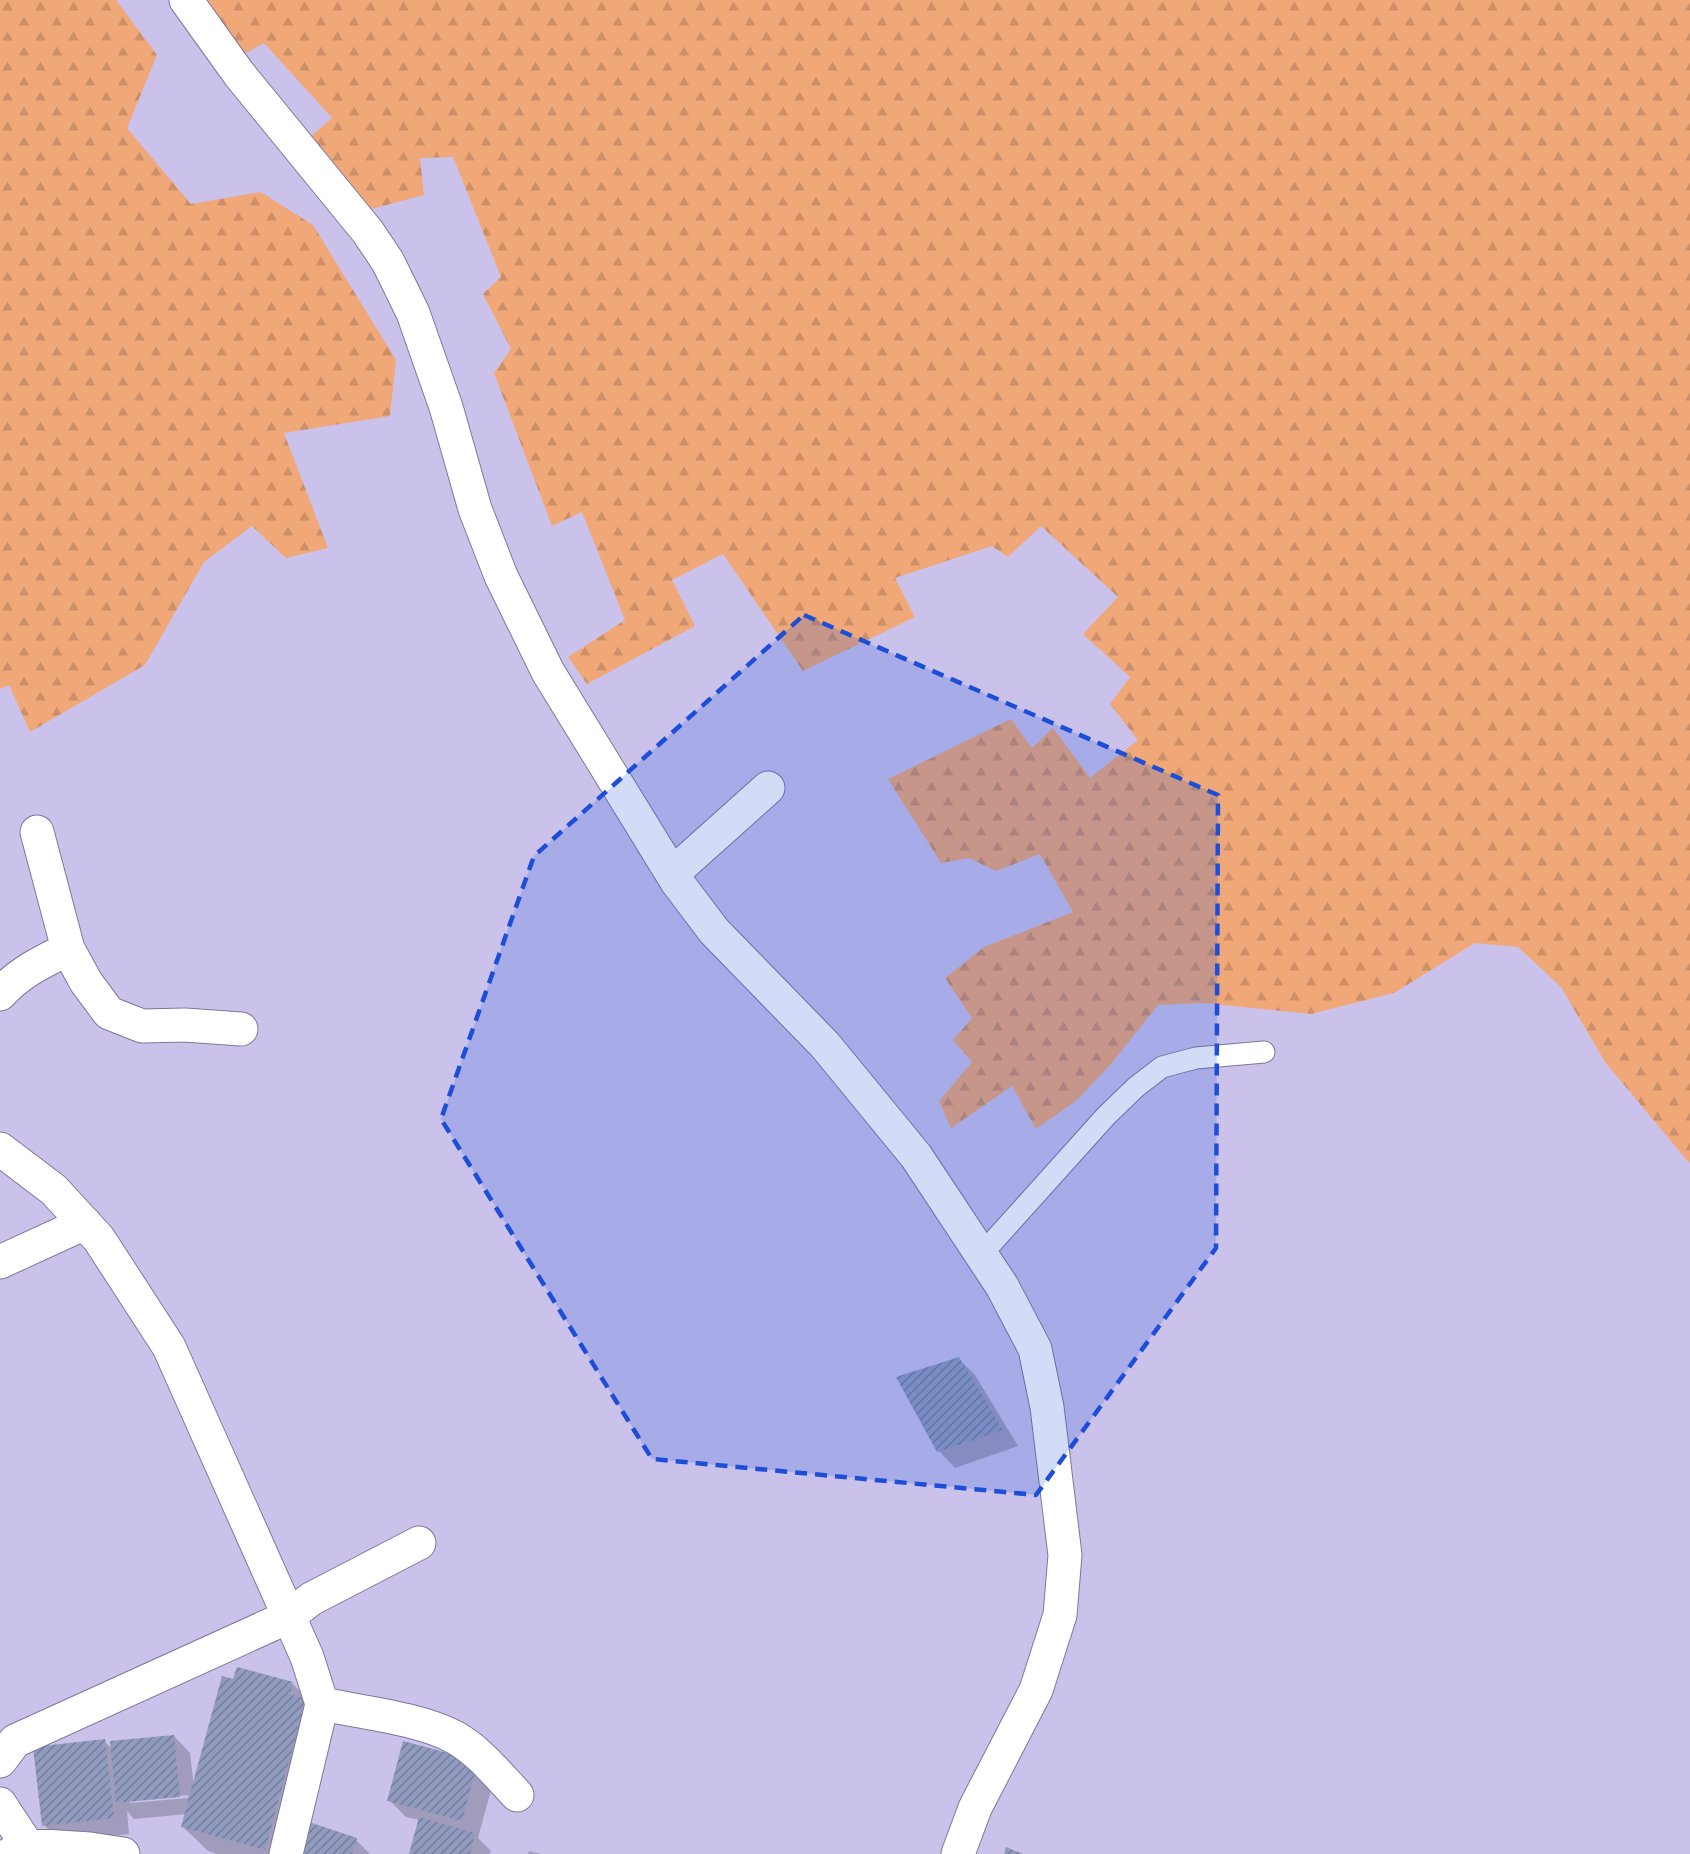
<svg xmlns="http://www.w3.org/2000/svg" width="1690" height="1854" viewBox="0 0 1690 1854" font-family="'Libre Baskerville',serif">
  <style>
    .forest { fill: url(#forest-firs) }
    .shadow { fill: #0003; fill-rule: evenodd }
    .building { fill: url(#building-hatch) }
    .lines { fill: none; stroke-linecap: round; stroke-linejoin: round }
    .lane-casing { stroke: #7e779c; stroke-width: 23 }
    .street-casing { stroke: #7e779c; stroke-width: 35 }
    .lane { stroke: #fff; stroke-width: 21 }
    .street { stroke: #fff; stroke-width: 33 }
    .marked { fill: #1d4ed8; fill-opacity: 0.2; stroke: #1d4ed8; stroke-width: 4.5; stroke-dasharray: 12 8; stroke-linejoin: round }
  </style>
  <defs>
    <pattern id="forest-firs" width="22" height="20" patternUnits="userSpaceOnUse" patternTransform="scale(1.5)"><rect width="22" height="20" fill="#f1a879"/><path d="M5 1l3.5 6h-7zM16 11l3.5 6h-7z" fill="#cd8f68"/></pattern>
    <pattern id="building-hatch" width="6" height="6" patternUnits="userSpaceOnUse" patternTransform="scale(1.5)"><rect width="6" height="6" fill="#919bc0"/><path d="M-1 1l2-2M0 6l6-6M5 7l2-2" fill="none" stroke="#757d9b"/></pattern>
  </defs>
  <rect width="100%" height="100%" fill="#cac2eb"/>
  <!-- forest -->
  <path class="forest" d="M 0,0 L 116,0 L 157,55 L 127,128 L 191,204 L 261,192 L 313,225 L 396,360 L 390,416 L 284,433 L 328,548 L 286,558 L 252,526 L 204,562 L 145,665 L 30,732 L 9,685 L 0,689 Z
    M 189,0 L 1690,0 L 1690,1164 L 1605,1062 L 1561,987 L 1518,947 L 1475,943 L 1394,993 L 1311,1014 L 1203,1003 L 1158,1005 L 1111,1064 L 1077,1100 L 1036,1129 L 1012,1086 L 951,1128 L 939,1101 L 972,1062 L 953,1040 L 972,1018 L 945,978 L 984,947 L 1073,912 L 1040,854 L 996,871 L 969,858 L 941,863 L 888,779 L 1011,719 L 1032,748 L 1053,728 L 1090,778 L 1138,740 L 1110,704 L 1130,677 L 1083,634 L 1118,597 L 1041,526 L 1008,557 L 992,546 L 895,578 L 915,617 L 803,671 L 723,554 L 672,580 L 695,626 L 587,684 L 568,657 L 625,620 L 582,512 L 552,526 L 494,373 L 511,349 L 483,294 L 501,277 L 453,157 L 420,158 L 424,195 L 360,212 L 303,143 L 332,118 L 264,43 L 239,57 Z"/>
  <!-- shadow -->
  <path class="shadow" d="M 959,1359 L 975,1375 L 1018,1446 L 955,1468 L 939,1451 Z
    M 234,1681 L 292,1683 L 317,1708 L 303,1822 L 356,1840 L 370,1854 L 217,1854 L 208,1851 L 183,1827 L 187,1814 L 134,1819 L 127,1811 L 129,1834 L 60,1842 L 44,1825 L 104,1741 L 113,1750 L 174,1736 L 190,1753 L 194,1787 ZM 188,1795 L 188,1798 L 130,1803 L 130,1800 Z
    M 404,1743 L 494,1779 L 478,1838 L 491,1851 L 490,1854 L 410,1854 L 419,1820 L 406,1817 L 389,1800 Z
    M 529,1851 L 541,1854 L 528,1854 Z"/>
  <!-- building -->
  <path class="building" d="M 959,1357 L 1003,1430 L 937,1452 L 896,1377 Z
    M 237,1667 L 293,1682 L 290,1694 L 306,1699 L 265,1850 L 181,1827 L 222,1676 L 233,1679 Z
    M 174,1735 L 180,1797 L 116,1803 L 110,1741 Z
    M 105,1739 L 114,1818 L 42,1826 L 33,1747 Z
    M 403,1741 L 478,1761 L 462,1821 L 387,1801 Z
    M 419,1817 L 475,1833 L 470,1854 L 409,1854 Z
    M 303,1820 L 357,1838 L 352,1854 L 292,1854 Z
    M 1006,1847 L 1023,1854 L 1004,1854 Z"/>
  <g class="lines">
    <defs>
      <path id="lane" d="M 981,1255 L 1106,1116 L 1136,1087 L 1162,1067 L 1196,1058 L 1264,1052"/>
      <path id="street" d="M 186,0 L 239,74 L 368,232 L 388,262 L 413,313 L 446,407 L 475,509 L 501,576 L 548,672 L 677,882 L 714,931 L 825,1045 L 916,1156 L 1002,1286 L 1035,1349 L 1047,1407 L 1065,1555 L 1060,1615 L 1036,1690 L 975,1808 L 958,1854
        M 37,832 L 68,949 L 86,982 L 109,1013 L 142,1026 L 185,1025 L 241,1029
        M 672,874 L 768,788
        M 0,994 C 20,972 42,962 68,949
        M 0,1149 L 54,1190 L 99,1239 L 169,1347 L 307,1657 L 322,1704 L 286,1854
        M 0,1262 L 85,1223
        M 322,1704 C 361,1712 422,1719 456,1738 C 480,1752 498,1775 517,1795
        M 0,1761 L 15,1741 L 288,1617 L 311,1599 L 419,1543
        M 0,1804 L 27,1845
        M 10,1854 L 27,1845 L 90,1849 L 123,1854"/>
    </defs>
    <!-- lane casing -->
    <use href="#lane" class="lane-casing"/>
    <!-- street casing -->
    <use href="#street" class="street-casing"/>
    <!-- lane -->
    <use href="#lane" class="lane"/>
    <!-- street -->
    <use href="#street" class="street"/>
  </g>
  <!-- marked area -->
  <path class="marked" d="M 804,615 L 1218,795 L 1216,1248 L 1036,1495 L 652,1459 L 441,1119 L 534,856 Z"/>
</svg>
